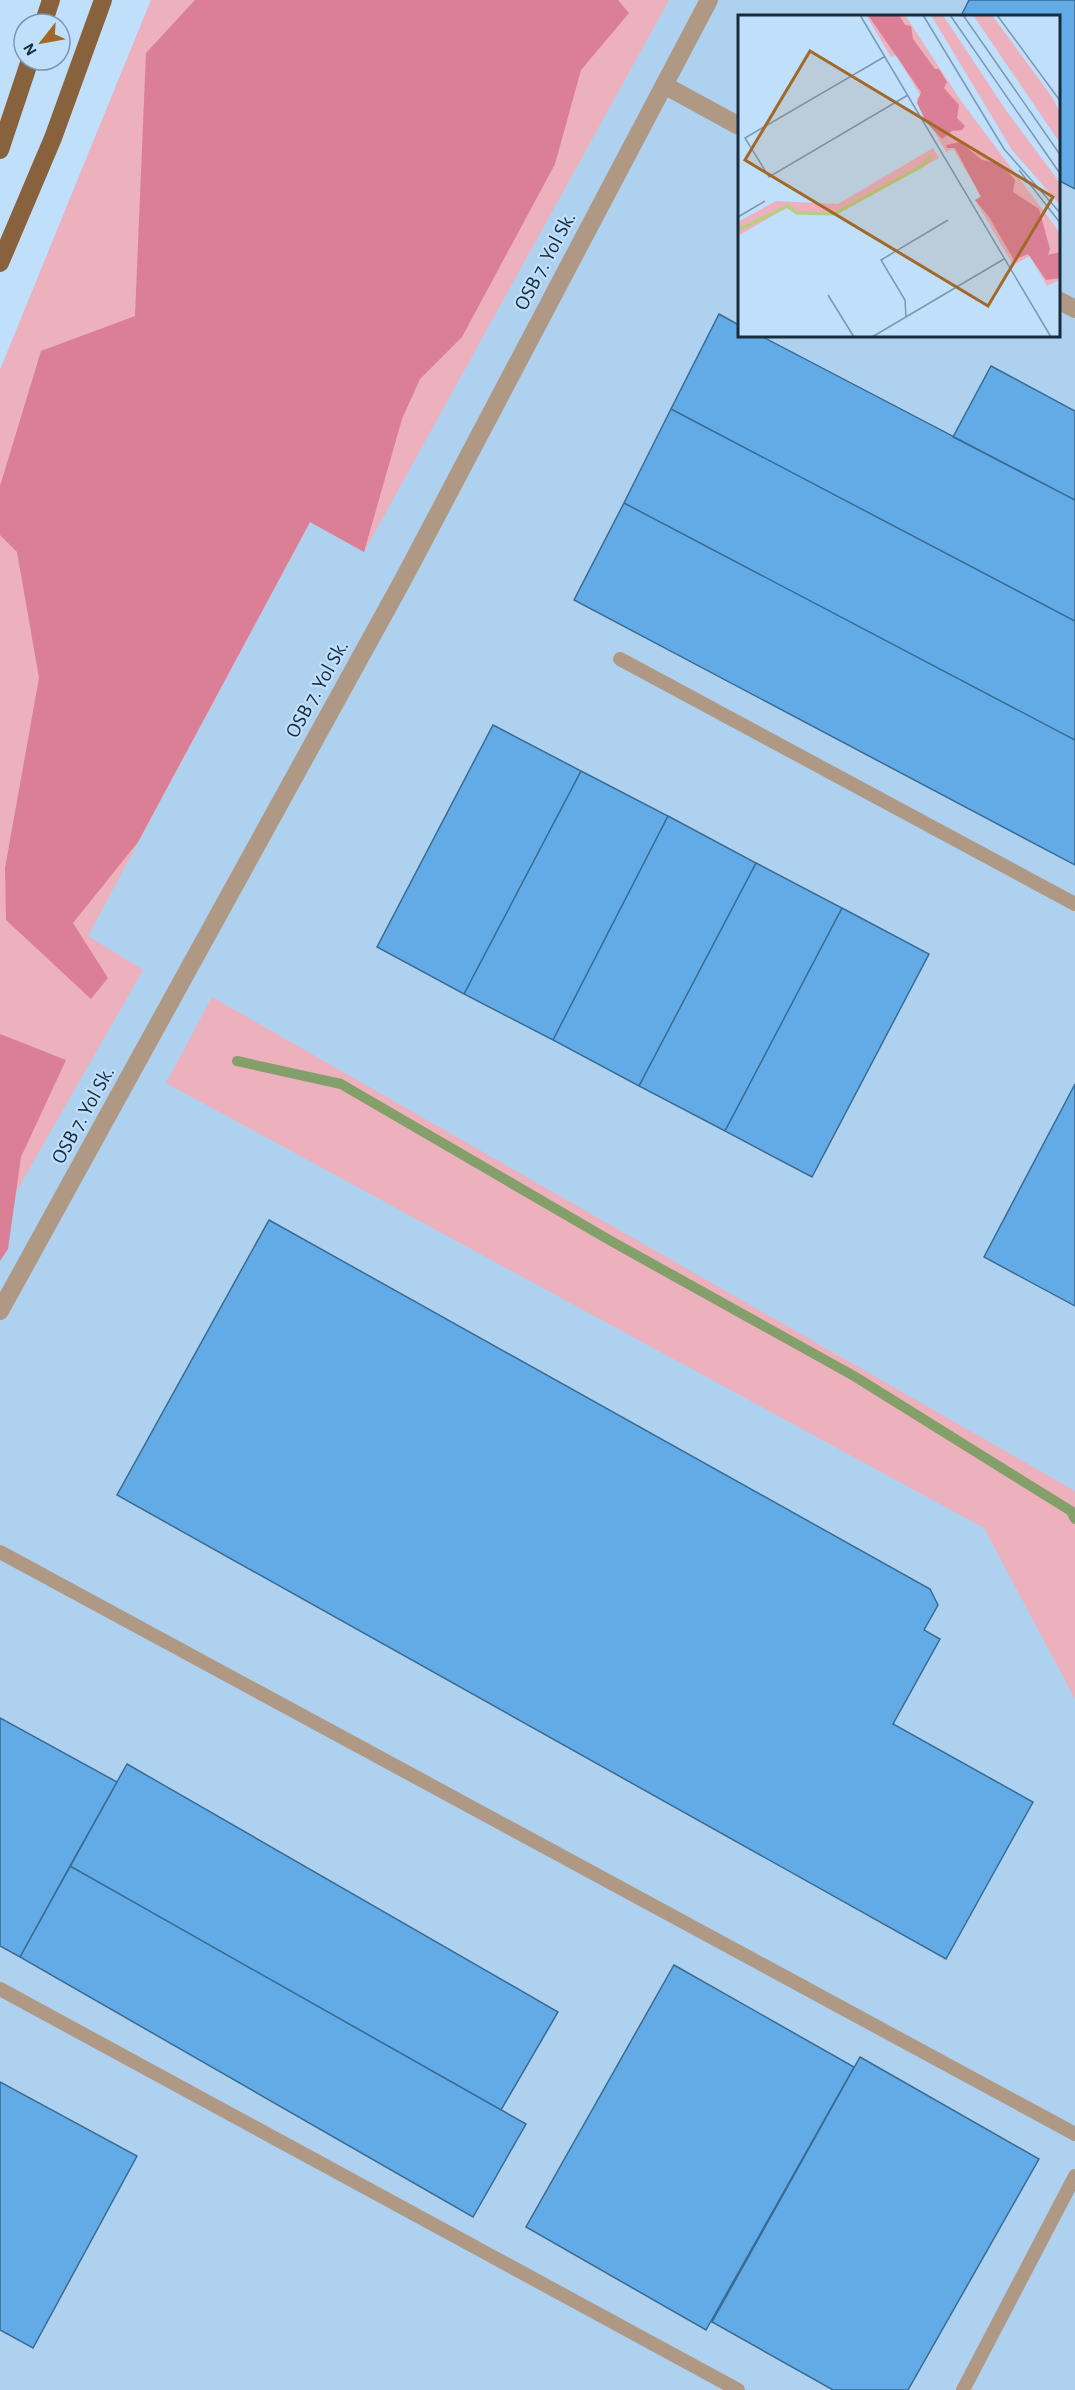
<svg xmlns="http://www.w3.org/2000/svg" width="1075" height="2390" viewBox="0 0 1075 2390" font-family="'Alegreya Sans',sans-serif">
  <style>
    .built { fill: #afd1f0; fill-rule: evenodd }
    .green { fill: #ecb1bd }
    .forest { fill: #da7f95 }
    .lines { fill: none; stroke-linecap: round; stroke-linejoin: round }
    .stream { stroke: #84a06a; stroke-width: 10 }
    .building { fill: #63abe7; stroke: #396b93; stroke-width: 1.5 }
    .lane { stroke: #af9985; stroke-width: 14 }
    .street { stroke: #af9985; stroke-width: 18 }
    .primary { stroke: #88623c; stroke-width: 18 }
    .labels { text-anchor: middle; dominant-baseline: central; stroke-width: 4.5; stroke-linejoin: round; paint-order: stroke }
    .street-label { font-size: 21px; fill: #172d3e; stroke: #c0dffb }
    .inset-river { fill: none; stroke: #b2d17d; stroke-width: 3 }
    .inset-road { fill: none; stroke: #7c98af; stroke-width: 1.5 }
    .view { fill: #a26827; fill-opacity: 0.15; stroke: #a26827; stroke-width: 3 }
    .inset-edge { fill: none; stroke: #172d3e; stroke-width: 3 }
  </style>
  <rect width="100%" height="100%" fill="#c0dffb"/>
  <!-- built -->
  <path class="built" d="M 151,0 L 1075,0 L 1075,2390 L 0,2390 L 0,370 ZM 739,16 L 1058,16 L 1058,336 L 739,336 Z"/>
  <!-- green -->
  <path class="green" d="M 151,0 L 669,0 L 364,552 L 310,522 L 88,936 L 143,970 L 0,1220 L 0,370 Z
    M 212,997 L 1075,1491 L 1075,1699 L 984,1528 L 166,1083 Z"/>
  <!-- forest -->
  <path class="forest" d="M 195,0 L 618,0 L 629,13 L 581,70 L 555,164 L 462,337 L 420,379 L 402,419 L 364,552 L 310,522 L 138,842 L 73,923 L 108,978 L 91,999 L 6,920 L 5,868 L 39,678 L 17,552 L 0,535 L 0,486 L 41,351 L 135,316 L 146,53 Z
    M 0,1034 L 66,1060 L 21,1157 L 8,1249 L 0,1261 Z"/>
  <g class="lines">
    <!-- stream -->
    <path class="stream" d="M 237,1061 L 341,1084 L 611,1241 L 854,1376 L 1071,1511 L 1075,1519"/>
  </g>
  <!-- building -->
  <path class="building" d="M 969,0 L 1075,0 L 1075,189 L 1058,180 L 1058,16 L 961,16 Z
    M 719,314 L 739,325 L 739,336 L 761,336 L 1075,500 L 1075,621 L 671,409 Z
    M 991,366 L 1075,411 L 1075,500 L 953,437 Z
    M 671,409 L 1075,621 L 1075,740 L 624,503 Z
    M 624,503 L 1075,740 L 1075,865 L 574,600 Z
    M 493,725 L 581,771 L 464,994 L 377,947 Z
    M 581,771 L 668,816 L 553,1040 L 464,994 Z
    M 668,816 L 756,863 L 639,1086 L 553,1040 Z
    M 756,863 L 842,908 L 725,1131 L 639,1086 Z
    M 842,908 L 929,954 L 812,1177 L 725,1131 Z
    M 1075,1084 L 1075,1306 L 984,1257 Z
    M 269,1220 L 930,1589 L 938,1605 L 924,1630 L 940,1639 L 893,1724 L 1033,1802 L 946,1959 L 117,1495 Z
    M 0,1718 L 117,1782 L 20,1957 L 0,1946 Z
    M 127,1764 L 558,2012 L 501,2110 L 70,1866 Z
    M 70,1866 L 526,2124 L 473,2217 L 20,1957 Z
    M 674,1965 L 854,2067 L 706,2330 L 526,2227 Z
    M 860,2057 L 1039,2159 L 908,2390 L 833,2390 L 712,2322 Z
    M 0,2082 L 137,2156 L 33,2348 L 0,2330 Z"/>
  <g class="lines">
    <!-- lane -->
    <path class="lane" d="M 620,659 L 1075,904
      M 0,1552 L 1075,2134
      M 0,1989 L 738,2390
      M 963,2390 L 1075,2176"/>
    <!-- street -->
    <path class="street" d="M 664,85 L 739,126
      M 1058,300 L 1075,309
      M 0,1311 L 404,578 L 709,0"/>
    <!-- primary -->
    <path class="primary" d="M 43,24 L 51,0
      M 0,150 L 30,60
      M 0,263 L 53,138 L 103,0"/>
  </g>
  <g class="labels">
    <!-- street labels -->
    <g class="street-label">
      <text transform="translate(545 261) rotate(-62)">OSB 7. Yol Sk.</text>
      <text transform="translate(317 689) rotate(-61)">OSB 7. Yol Sk.</text>
      <text transform="translate(83 1115) rotate(-61)">OSB 7. Yol Sk.</text>
    </g>
  </g>
  <!-- overview -->
  <g transform="translate(738 15)">
    <rect width="322" height="322" fill="#c0dffb"/>
    <path d="M 128,0 L 167,0 L 223,86 L 322,218 L 322,265 L 309,271 L 292,241 L 275,250 L 237,185 L 243,181 L 215,134 L 208,137 L 178,84 L 182,80 L 158,40 L 153,42 ZM 193,0 L 205,0 L 267,94 L 322,168 L 322,190 L 274,135 ZM 235,0 L 254,0 L 314,82 L 322,98 L 322,128 ZM 195,133 L 201,143 L 98,200 L 58,199 L 48,193 L 0,221 L 0,207 L 38,186 L 100,189 Z" fill="#ecb1bd"/>
    <path d="M 130,0 L 161,0 L 167,10 L 173,11 L 175,24 L 197,54 L 201,54 L 209,67 L 206,73 L 221,90 L 219,103 L 227,111 L 224,115 L 214,116 L 204,124 L 188,107 L 179,88 L 183,77 ZM 222,127 L 244,145 L 263,149 L 277,165 L 275,177 L 301,194 L 312,234 L 310,240 L 322,237 L 322,263 L 308,265 L 290,239 L 276,245 L 251,202 L 237,185 L 243,182 L 217,133 L 209,133 L 208,130 Z" fill="#da7f95"/>
    <path class="inset-river" d="M 0,215 L 50,191 L 59,198 L 96,199 L 184,151 L 193,141"/>
    <path class="inset-road" d="M 122,0 L 313,322M 185,0 L 266,134 L 323,199M 212,0 L 323,160M 225,0 L 323,141M 259,0 L 323,87M 146,42 L 7,123 L 31,162 L 170,80M 281,155 L 323,209M 0,202 L 27,186M 90,280 L 116,322M 168,302 L 167,285 L 143,245 L 210,205M 134,322 L 266,244"/>
    <path class="view" d="M 72,36 L 315,182 L 250,291 L 7,145 Z"/>
    <rect width="322" height="322" class="inset-edge"/>
  </g>
  <!-- north arrow -->
  <g transform="translate(42 42) rotate(239)"><circle r="28" fill="#c0dffb" stroke="#7c98af" stroke-width="1.5"/>
  <path d="M0-4.5L10 22L0 15L-10 22Z" fill="#a26827"/>
  <text y="-9" font-size="16" font-weight="bold" text-anchor="middle" fill="#172d3e">N</text>
  </g>
</svg>
